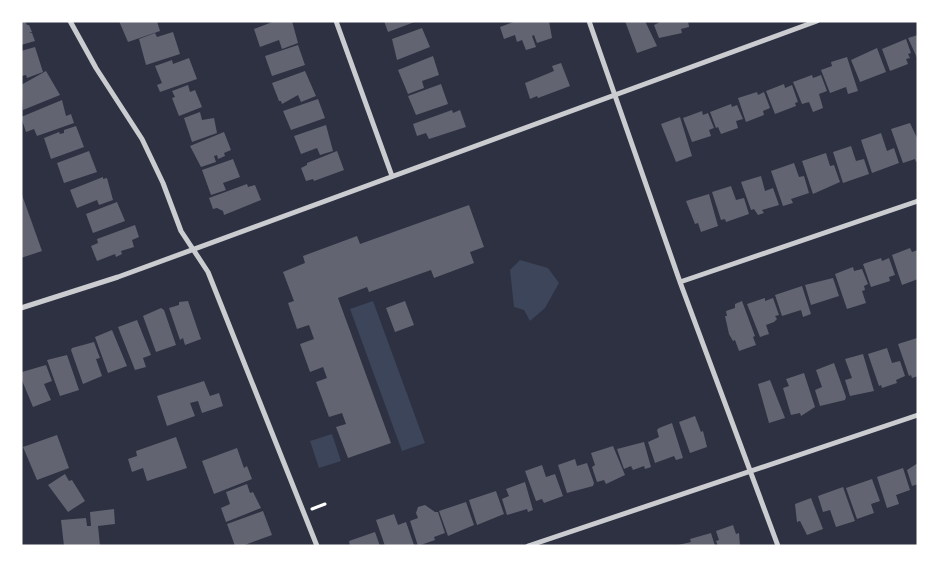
<svg xmlns="http://www.w3.org/2000/svg" width="939" height="567" viewBox="0 0 939 567" font-family="Inter,sans-serif">
  <style>
    .green { fill: #3c4559 }
    .building { fill: #626471 }
    .lines { fill: none; stroke-linecap: round; stroke-linejoin: round }
    .path { stroke: #fff; stroke-width: 3 }
    .minor { stroke: #caccd0; stroke-width: 5 }
  </style>
  <rect width="100%" height="100%" fill="#2d3142"/>
  <!-- green -->
  <path class="green" d="M 520,260 L 548,268 L 559,283 L 545,308 L 530,321 L 524,310 L 514,307 L 510,270 Z
    M 373,301 L 425,443 L 402,451 L 350,309 Z
    M 332,434 L 341,461 L 319,468 L 310,441 Z"/>
  <!-- building -->
  <path class="building" d="M 25,21 L 27,25 L 29,25 L 32,32 L 29,33 L 32,33 L 35,41 L 21,45 L 21,22 Z
    M 119,21 L 157,21 L 160,31 L 128,42 Z
    M 275,21 L 292,21 L 298,43 L 282,49 L 279,40 L 260,47 L 254,29 Z
    M 384,21 L 417,21 L 388,32 Z
    M 516,21 L 549,21 L 552,38 L 537,43 L 534,35 L 532,36 L 536,47 L 526,50 L 522,40 L 517,42 L 515,35 L 504,39 L 500,27 Z
    M 625,21 L 645,21 L 657,46 L 637,53 Z
    M 662,21 L 688,21 L 689,27 L 681,29 L 682,33 L 659,38 L 654,25 Z
    M 422,28 L 430,47 L 397,60 L 392,39 Z
    M 173,32 L 180,54 L 146,65 L 139,39 L 155,33 L 157,37 Z
    M 918,35 L 918,60 L 908,38 Z
    M 906,39 L 911,53 L 908,54 L 910,58 L 906,59 L 908,64 L 890,71 L 882,49 Z
    M 298,45 L 305,65 L 272,76 L 265,56 Z
    M 35,47 L 43,72 L 27,78 L 26,75 L 21,76 L 21,51 Z
    M 877,48 L 886,72 L 860,82 L 851,60 Z
    M 433,56 L 439,75 L 422,81 L 424,88 L 408,94 L 398,70 Z
    M 847,57 L 858,91 L 848,94 L 846,87 L 830,93 L 821,70 L 832,66 L 831,62 Z
    M 189,58 L 197,79 L 160,92 L 157,85 L 162,83 L 155,66 L 172,60 L 173,64 Z
    M 561,63 L 570,86 L 538,98 L 537,96 L 530,99 L 525,83 L 554,71 L 552,66 Z
    M 46,71 L 60,95 L 23,110 L 21,85 Z
    M 305,71 L 316,96 L 301,102 L 298,95 L 282,104 L 281,101 L 279,101 L 272,83 Z
    M 812,75 L 813,78 L 821,75 L 827,91 L 819,94 L 823,108 L 813,112 L 809,102 L 802,104 L 793,82 Z
    M 441,84 L 448,104 L 416,115 L 408,96 Z
    M 784,84 L 785,88 L 792,85 L 798,102 L 795,103 L 796,106 L 775,114 L 766,91 Z
    M 188,85 L 190,92 L 195,90 L 202,107 L 179,116 L 172,98 L 175,97 L 172,91 Z
    M 757,92 L 758,95 L 764,92 L 770,108 L 763,111 L 764,115 L 746,122 L 738,98 Z
    M 318,99 L 325,118 L 291,130 L 283,111 Z
    M 62,100 L 66,116 L 71,114 L 74,123 L 37,136 L 34,129 L 26,132 L 21,117 Z
    M 731,104 L 732,107 L 737,105 L 743,119 L 736,121 L 738,128 L 721,134 L 718,127 L 716,128 L 710,112 Z
    M 452,110 L 453,113 L 460,110 L 466,127 L 429,139 L 426,133 L 417,136 L 413,124 Z
    M 702,111 L 703,115 L 708,113 L 714,128 L 709,130 L 711,136 L 692,142 L 683,118 Z
    M 200,112 L 202,120 L 214,118 L 217,133 L 192,142 L 184,118 Z
    M 680,117 L 692,156 L 676,162 L 661,124 Z
    M 910,123 L 918,140 L 918,161 L 916,162 L 915,159 L 903,163 L 891,129 Z
    M 326,125 L 333,151 L 320,155 L 317,148 L 301,154 L 294,136 Z
    M 76,126 L 84,147 L 51,159 L 44,138 L 59,132 L 60,134 L 64,133 L 64,130 Z
    M 224,132 L 231,150 L 224,153 L 225,156 L 218,159 L 217,155 L 214,156 L 216,162 L 201,167 L 190,146 Z
    M 881,133 L 887,151 L 894,148 L 899,163 L 872,173 L 861,140 Z
    M 851,146 L 856,161 L 864,159 L 869,174 L 843,183 L 833,152 Z
    M 89,151 L 97,172 L 64,183 L 57,163 Z
    M 337,151 L 344,170 L 314,181 L 313,179 L 306,181 L 301,168 L 307,165 L 307,163 Z
    M 826,153 L 830,166 L 834,165 L 840,182 L 813,194 L 802,161 Z
    M 233,159 L 240,177 L 223,183 L 226,190 L 211,195 L 202,170 Z
    M 794,163 L 799,177 L 804,176 L 809,193 L 791,199 L 793,203 L 783,206 L 771,171 Z
    M 761,176 L 765,191 L 773,188 L 779,205 L 762,210 L 764,213 L 758,215 L 754,209 L 751,210 L 741,182 Z
    M 103,177 L 103,179 L 107,178 L 113,200 L 99,205 L 97,200 L 77,208 L 70,190 Z
    M 247,184 L 248,187 L 255,185 L 261,200 L 224,215 L 223,211 L 217,208 L 213,209 L 209,198 Z
    M 731,186 L 736,200 L 744,198 L 749,214 L 726,222 L 725,219 L 721,220 L 712,192 Z
    M 21,192 L 42,251 L 21,258 Z
    M 709,194 L 718,226 L 701,232 L 698,223 L 695,224 L 686,201 Z
    M 117,202 L 125,221 L 93,233 L 86,214 Z
    M 469,205 L 484,247 L 470,252 L 474,263 L 434,278 L 431,270 L 369,292 L 367,287 L 338,298 L 391,443 L 348,458 L 336,427 L 346,424 L 342,413 L 329,417 L 316,382 L 327,378 L 323,367 L 310,372 L 300,344 L 314,339 L 309,325 L 297,329 L 288,303 L 294,301 L 283,272 L 305,263 L 303,256 L 357,236 L 360,244 Z
    M 135,225 L 139,237 L 132,240 L 134,247 L 121,251 L 122,254 L 116,257 L 115,254 L 97,261 L 91,246 L 98,243 L 97,239 Z
    M 910,248 L 912,252 L 918,250 L 918,279 L 902,285 L 892,255 Z
    M 881,258 L 882,261 L 889,258 L 895,275 L 889,277 L 890,281 L 871,287 L 863,264 Z
    M 853,267 L 854,271 L 862,269 L 868,284 L 864,286 L 865,290 L 862,291 L 866,303 L 847,309 L 835,274 Z
    M 833,278 L 839,296 L 811,305 L 805,285 Z
    M 802,286 L 811,314 L 803,317 L 801,310 L 782,316 L 775,295 Z
    M 765,298 L 765,301 L 773,298 L 779,315 L 775,316 L 777,319 L 774,322 L 766,325 L 769,334 L 760,337 L 747,304 Z
    M 188,301 L 201,339 L 185,345 L 183,338 L 180,340 L 169,308 L 179,305 L 179,302 Z
    M 405,301 L 414,325 L 395,332 L 386,308 Z
    M 742,301 L 755,336 L 753,337 L 756,345 L 739,351 L 735,340 L 733,341 L 729,334 L 725,316 L 727,316 L 726,311 L 735,308 L 735,304 Z
    M 161,308 L 164,310 L 176,345 L 156,352 L 143,316 Z
    M 137,320 L 151,355 L 143,358 L 146,367 L 135,370 L 118,327 Z
    M 112,330 L 127,366 L 108,373 L 95,337 Z
    M 917,338 L 918,376 L 912,378 L 911,375 L 909,376 L 898,344 Z
    M 94,342 L 100,358 L 96,359 L 102,376 L 83,384 L 71,350 L 72,348 Z
    M 887,348 L 892,363 L 900,361 L 905,376 L 896,380 L 897,383 L 882,388 L 881,385 L 879,386 L 868,354 Z
    M 863,354 L 874,391 L 850,396 L 845,380 L 852,378 L 845,359 Z
    M 67,355 L 79,390 L 60,396 L 47,360 Z
    M 834,363 L 846,397 L 845,400 L 820,406 L 815,390 L 822,387 L 816,370 Z
    M 46,365 L 52,381 L 44,384 L 51,400 L 33,407 L 21,378 L 22,372 Z
    M 804,373 L 815,407 L 801,416 L 800,413 L 791,415 L 783,388 L 789,386 L 786,379 Z
    M 770,380 L 785,418 L 769,423 L 758,384 Z
    M 204,381 L 210,396 L 219,393 L 223,406 L 202,413 L 198,401 L 190,403 L 195,416 L 167,426 L 157,396 Z
    M 695,416 L 701,432 L 703,431 L 707,447 L 690,453 L 679,422 Z
    M 672,423 L 683,458 L 676,460 L 674,456 L 655,463 L 648,442 L 659,437 L 657,430 L 659,428 Z
    M 57,435 L 69,468 L 37,480 L 23,447 Z
    M 176,437 L 187,468 L 147,481 L 143,468 L 132,472 L 128,459 L 137,456 L 136,451 Z
    M 644,442 L 651,467 L 645,469 L 644,466 L 633,470 L 631,466 L 624,469 L 617,449 Z
    M 613,446 L 625,475 L 606,484 L 604,480 L 597,482 L 592,467 L 595,465 L 591,453 Z
    M 237,448 L 244,468 L 247,466 L 252,479 L 214,494 L 202,461 Z
    M 575,459 L 577,466 L 587,463 L 594,483 L 593,486 L 567,493 L 558,465 Z
    M 918,463 L 918,484 L 912,486 L 907,470 Z
    M 542,465 L 546,477 L 555,474 L 563,496 L 544,503 L 542,499 L 536,501 L 525,471 Z
    M 903,468 L 910,490 L 896,495 L 899,504 L 887,508 L 877,477 Z
    M 65,474 L 69,481 L 72,480 L 85,501 L 68,512 L 48,485 Z
    M 872,479 L 880,501 L 871,504 L 874,513 L 857,519 L 846,488 Z
    M 525,482 L 533,510 L 528,512 L 527,509 L 507,515 L 502,499 L 509,496 L 506,489 Z
    M 247,484 L 250,493 L 253,492 L 261,508 L 226,522 L 221,508 L 230,504 L 226,492 Z
    M 843,487 L 855,521 L 836,527 L 830,510 L 823,512 L 818,496 Z
    M 496,491 L 504,514 L 477,525 L 469,500 Z
    M 811,498 L 823,529 L 807,535 L 800,521 L 797,522 L 795,504 Z
    M 466,502 L 474,525 L 448,536 L 439,511 Z
    M 425,505 L 435,512 L 438,512 L 445,533 L 434,537 L 435,540 L 418,546 L 410,521 L 418,518 L 416,513 L 418,507 Z
    M 114,509 L 115,524 L 98,526 L 100,546 L 64,546 L 61,520 L 86,518 L 87,526 L 91,526 L 90,512 Z
    M 263,511 L 272,535 L 242,546 L 235,546 L 227,524 Z
    M 394,514 L 398,525 L 406,522 L 414,545 L 385,546 L 376,520 Z
    M 733,525 L 736,534 L 739,533 L 740,546 L 718,546 L 716,541 L 719,540 L 716,531 Z
    M 375,532 L 380,546 L 350,546 L 349,541 Z
    M 711,533 L 715,546 L 674,546 L 691,542 L 690,539 Z"/>
  <g class="lines">
    <!-- path -->
    <path class="path" d="M 312,509 L 325,504"/>
    <!-- minor -->
    <path class="minor" d="M 70,21 L 96,68 L 142,139 L 163,183 L 181,231 L 208,272 L 317,546
      M 336,21 L 392,176
      M 589,21 L 680,282 L 778,546
      M 680,282 L 918,201
      M 21,308 L 118,277 L 817,21
      M 528,546 L 918,415"/>
  </g>
  <!-- border -->
  <rect width="939" height="567" fill="none" stroke="#ffffff" stroke-width="45"/>
</svg>
